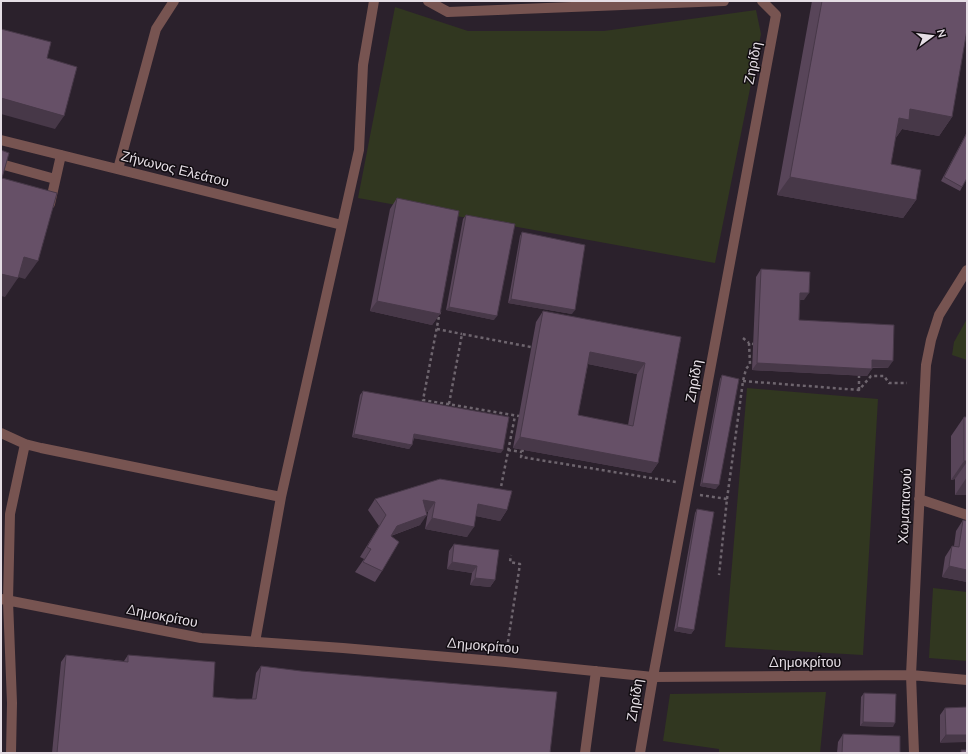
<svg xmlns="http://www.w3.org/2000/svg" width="968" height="754" viewBox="0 0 968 754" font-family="'Nunito Sans',sans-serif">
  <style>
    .green { fill: #313720 }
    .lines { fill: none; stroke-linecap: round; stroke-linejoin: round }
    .path { stroke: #6e656e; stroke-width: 2.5; stroke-dasharray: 3 3; stroke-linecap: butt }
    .minor { stroke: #775451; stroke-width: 10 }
    .wall { fill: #584559; fill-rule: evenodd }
    .shaded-wall { fill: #473848 }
    .building { fill: #665067; stroke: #473848; fill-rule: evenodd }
    .labels { text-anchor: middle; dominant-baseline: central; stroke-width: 3; stroke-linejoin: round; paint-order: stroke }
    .street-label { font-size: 14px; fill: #e5dee5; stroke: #110c11 }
  </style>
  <rect width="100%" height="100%" fill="#2b212c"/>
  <!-- green -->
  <path class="green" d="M 395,7 L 468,31 L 604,31 L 756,10 L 761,34 L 715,263 L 358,198 Z
    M 967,319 L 967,360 L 952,355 L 954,342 Z
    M 747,388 L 878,399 L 863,655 L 725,647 Z
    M 933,588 L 967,592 L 967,661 L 929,658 Z
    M 826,692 L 820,753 L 719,753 L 719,749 L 663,741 L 670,694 Z"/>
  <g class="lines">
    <!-- path -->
    <path class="path" d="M 440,311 L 423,400 L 519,416
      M 437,329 L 462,334
      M 743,338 L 749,343
      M 743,381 L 859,390 L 871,376 L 884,376 L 889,383 L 907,383
      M 859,390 L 859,376
      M 449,404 L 462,334 L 531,347
      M 523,449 L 521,457 L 676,482
      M 508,450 L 522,452
      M 500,492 L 515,416
      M 700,495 L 727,499 L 719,575
      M 727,499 L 743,381 L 746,369 L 750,364 L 749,343 L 753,344
      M 507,648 L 520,564 L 510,562 L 511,555"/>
    <!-- minor -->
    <path class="minor" d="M 428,1 L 448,12 L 724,1
      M 1,140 L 342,225
      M 1,164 L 55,179
      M 118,169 L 156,29 L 174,1
      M 50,204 L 61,155
      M 1,433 L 25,444 L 41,448 L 281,497
      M 919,499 L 967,515
      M 1,599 L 201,638 L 343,648 L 506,662 L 653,677 L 911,675 L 967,680
      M 255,642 L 281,497 L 359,150 L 363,65 L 374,1
      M 11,753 L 12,703 L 8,601 L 10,514 L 25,444
      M 585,753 L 596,671
      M 640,753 L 653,677 L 776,15 L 762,1
      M 914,753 L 911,675 L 926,365 L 931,340 L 939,315 L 967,270"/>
  </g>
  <!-- wall -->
  <path class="wall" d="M 812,1 L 967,1 L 952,117 L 939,136 L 902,129 L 895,139 L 891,164 L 916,200 L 903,218 L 777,195 Z
    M 967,132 L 967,178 L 960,191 L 941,181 Z
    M 397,198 L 440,314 L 432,325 L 370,311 L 390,209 Z
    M 466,215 L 494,320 L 446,310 L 463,219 Z
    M 522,232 L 572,314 L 508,303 L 520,236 Z
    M 761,269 L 804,300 L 800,300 L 799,320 L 888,368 L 872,368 L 867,376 L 752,370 L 756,277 Z
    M 543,311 L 681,337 L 658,463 L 651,473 L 513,448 L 536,322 ZM 588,364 L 637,374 L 628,425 L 578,415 Z
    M 722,375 L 716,489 L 700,486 L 720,379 Z
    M 363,391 L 501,453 L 414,438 L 412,445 L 409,449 L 352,437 L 360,395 Z
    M 964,417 L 967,417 L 967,495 L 955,495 L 955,479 L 951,480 L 951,436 Z
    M 440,479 L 507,510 L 500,521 L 476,516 L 467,537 L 425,529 L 428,512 L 426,512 L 420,525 L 391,536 L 382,571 L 375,582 L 355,572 L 364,559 L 360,557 L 379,526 L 368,510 L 375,499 Z
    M 697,509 L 694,630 L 691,634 L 674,631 L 695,513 Z
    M 963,520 L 967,582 L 942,577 L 945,557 L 952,546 L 954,546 L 956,531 Z
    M 454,544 L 495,580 L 490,587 L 470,585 L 472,573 L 447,569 L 449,551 Z
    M 66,655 L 124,661 L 128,655 L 213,697 L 237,699 L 252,699 L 256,673 L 261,666 L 550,753 L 52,753 L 61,662 Z
    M 864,693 L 893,727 L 860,726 L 861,697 Z
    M 967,707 L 940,743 L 940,715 L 945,708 Z
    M 843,734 L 900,753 L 837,753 L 838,742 Z"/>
  <!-- shaded-wall -->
  <path class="shaded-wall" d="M 1,98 L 64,116 L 55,129 L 1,114 Z
    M 910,109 L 952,117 L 939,136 L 902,129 L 895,139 L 899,118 Z
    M 790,177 L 916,200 L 903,218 L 777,195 Z
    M 24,257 L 38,261 L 25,279 L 11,275 Z
    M 1,274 L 18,278 L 5,297 L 1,296 Z
    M 800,293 L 809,293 L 804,300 L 795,300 Z
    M 511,299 L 575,310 L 572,314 L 508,303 Z
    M 377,301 L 440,314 L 432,325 L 370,311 Z
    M 449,307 L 497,316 L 494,320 L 446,310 Z
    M 590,352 L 645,363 L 637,374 L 583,363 Z
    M 872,360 L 893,361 L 888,368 L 867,367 Z
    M 757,363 L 872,369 L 867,376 L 752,370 Z
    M 354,434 L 412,445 L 409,449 L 352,437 Z
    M 414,434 L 503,450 L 501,453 L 412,438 Z
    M 520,437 L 658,463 L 651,473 L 513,448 Z
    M 964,461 L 967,461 L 967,462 L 955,479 L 951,480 Z
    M 967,477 L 967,495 L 955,495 Z
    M 702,483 L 719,485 L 716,489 L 700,486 Z
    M 423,500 L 435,502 L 428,512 L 416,511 Z
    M 478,504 L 507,510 L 500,521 L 471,515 Z
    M 427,515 L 420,525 L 390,536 L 397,526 Z
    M 432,518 L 474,527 L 467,537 L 425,529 Z
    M 452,562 L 477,566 L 472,573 L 447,569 Z
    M 949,566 L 967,570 L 967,582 L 942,577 Z
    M 475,578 L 495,580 L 490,587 L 470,585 Z
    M 677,627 L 694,630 L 691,634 L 674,631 Z
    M 863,722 L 895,723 L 893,727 L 860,726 Z
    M 946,735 L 967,735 L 967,742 L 940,743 Z"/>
  <!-- building -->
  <path class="building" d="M 822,1 L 967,1 L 967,30 L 952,117 L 910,109 L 909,120 L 899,118 L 891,164 L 921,170 L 916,200 L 790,177 Z
    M 1,29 L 51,42 L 47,58 L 77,67 L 64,116 L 1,98 Z
    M 967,133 L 967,178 L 962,187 L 944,177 Z
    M 1,150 L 9,153 L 2,178 L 57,193 L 38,261 L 24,257 L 18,278 L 1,274 Z
    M 397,198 L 459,211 L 440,314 L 377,301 Z
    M 466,215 L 515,224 L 497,316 L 449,307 Z
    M 522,232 L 585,245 L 575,310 L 511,299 Z
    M 761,269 L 810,272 L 809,293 L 800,293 L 799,320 L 894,325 L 893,361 L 872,360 L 872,369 L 757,363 Z
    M 543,311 L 681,337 L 658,463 L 520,437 ZM 590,352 L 645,363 L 633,426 L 578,415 Z
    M 722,375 L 739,379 L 719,485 L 702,483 Z
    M 363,391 L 509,417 L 503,450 L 414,434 L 412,445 L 354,434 Z
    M 964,417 L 967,417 L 967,461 L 964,461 Z
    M 440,479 L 512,491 L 507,510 L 478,504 L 474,527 L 432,518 L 435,502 L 423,500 L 427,515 L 397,526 L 391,536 L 399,542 L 382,571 L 363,562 L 371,549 L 367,547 L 386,515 L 375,499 Z
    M 697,509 L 714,512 L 694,630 L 677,627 Z
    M 963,520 L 967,521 L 967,570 L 949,566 L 952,546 L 959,547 Z
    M 454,544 L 499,550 L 495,580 L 475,578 L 477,566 L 452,562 Z
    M 66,655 L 128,662 L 128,655 L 215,662 L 213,697 L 237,699 L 256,699 L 261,666 L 301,671 L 557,692 L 550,753 L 57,753 Z
    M 864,693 L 896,694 L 895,723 L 863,722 Z
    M 967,707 L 967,735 L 946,735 L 945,708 Z
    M 843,734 L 900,736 L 900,753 L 842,753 Z
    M 961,750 L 967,750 L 967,753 L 961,753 Z"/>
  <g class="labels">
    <!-- street labels -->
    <g class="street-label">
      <text transform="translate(753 63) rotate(-79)">Ζηρίδη</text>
      <text transform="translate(175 169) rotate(14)">Ζήνωνος Ελεάτου</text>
      <text transform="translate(694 381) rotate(-80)">Ζηρίδη</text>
      <text transform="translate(905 506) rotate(-87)">Χωματιανού</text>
      <text transform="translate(162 616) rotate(11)">Δημοκρίτου</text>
      <text transform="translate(483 646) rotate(5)">Δημοκρίτου</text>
      <text x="805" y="662">Δημοκρίτου</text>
      <text transform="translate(635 700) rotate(-81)">Ζηρίδη</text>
    </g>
  </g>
  <!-- border -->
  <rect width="968" height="754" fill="none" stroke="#e5dee5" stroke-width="4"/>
  <!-- north arrow -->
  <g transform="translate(932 36) rotate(75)" stroke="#110c11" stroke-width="3" paint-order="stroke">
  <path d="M0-3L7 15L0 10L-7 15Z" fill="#e5dee5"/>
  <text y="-6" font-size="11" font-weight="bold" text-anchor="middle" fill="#e5dee5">N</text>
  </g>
</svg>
